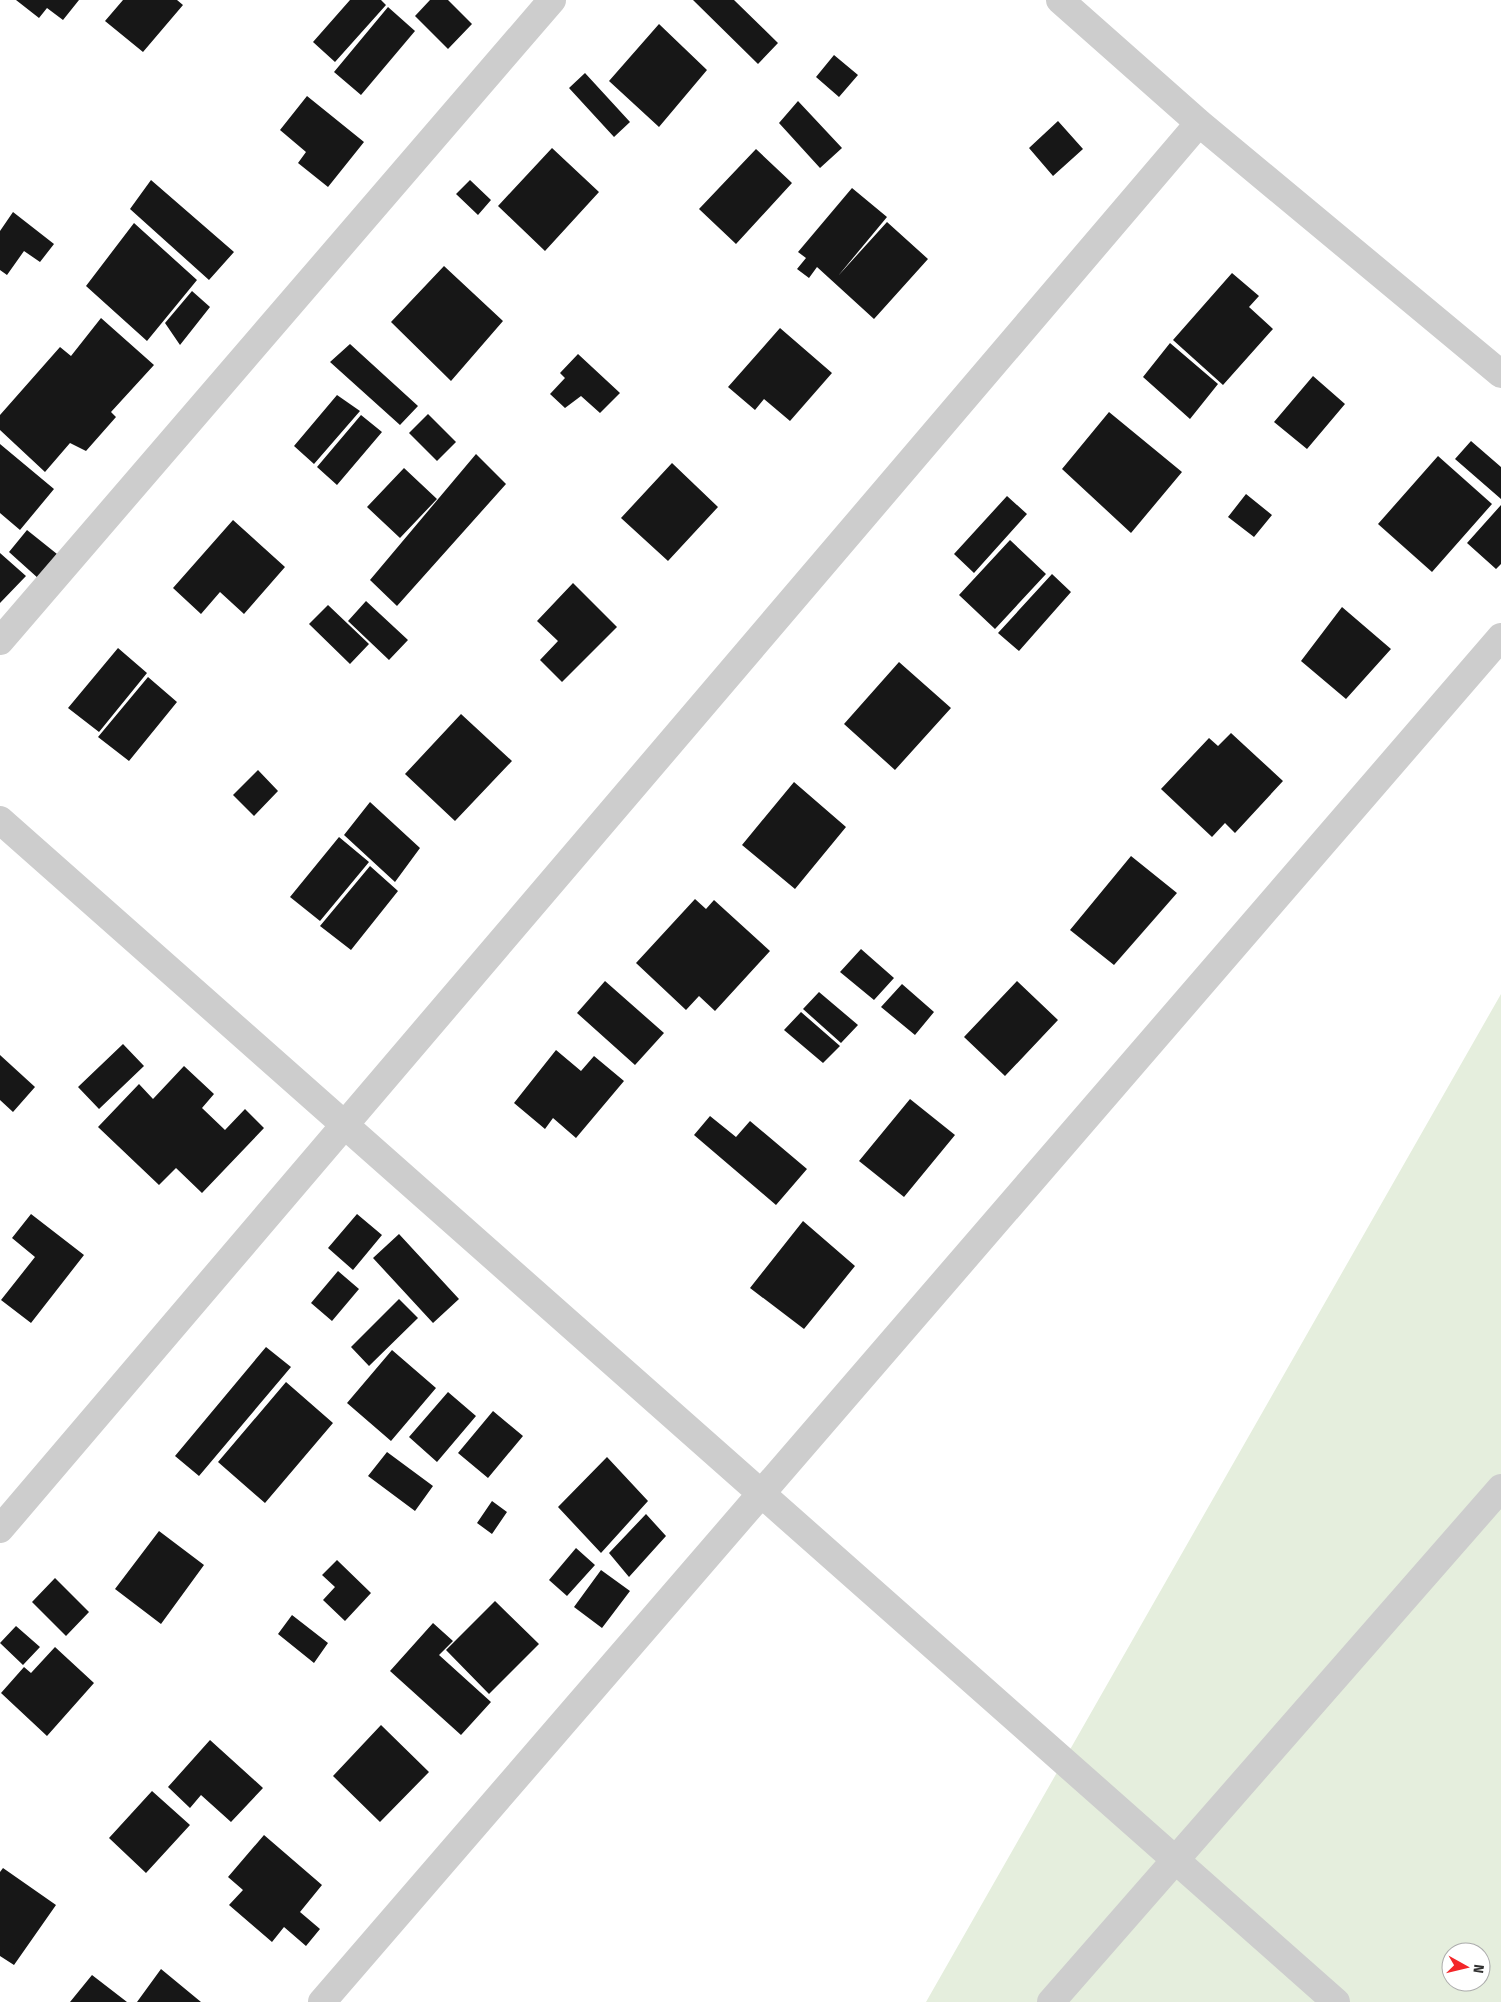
<svg xmlns="http://www.w3.org/2000/svg" width="1501" height="2002" viewBox="0 0 1501 2002" font-family="'Fira Sans Condensed',sans-serif">
  <style>
    .green { fill: #e5eedd; fill-rule: evenodd }
    .building { fill: #171717 }
    .lines { fill: none; stroke-linecap: round; stroke-linejoin: round }
    .minor { stroke: #cdcdcd; stroke-width: 28 }
  </style>
  <rect width="100%" height="100%" fill="#fff"/>
  <!-- green -->
  <path class="green" d="M 1501,994 L 1501,2002 L 926,2002 ZM 1451,1952 L 1481,1952 L 1481,1982 L 1451,1982 Z"/>
  <!-- building -->
  <path class="building" d="M 16,0 L 79,0 L 63,20 L 47,8 L 39,18 Z
    M 123,0 L 177,0 L 183,5 L 143,52 L 105,21 Z
    M 350,0 L 381,0 L 386,5 L 335,62 L 313,42 Z
    M 430,0 L 448,0 L 472,24 L 448,49 L 415,16 Z
    M 693,0 L 734,0 L 778,43 L 758,64 Z
    M 388,7 L 415,31 L 361,95 L 334,72 Z
    M 659,24 L 707,70 L 659,127 L 609,81 Z
    M 834,55 L 858,75 L 839,97 L 816,77 Z
    M 585,73 L 630,122 L 614,137 L 569,88 Z
    M 307,96 L 364,142 L 328,187 L 298,163 L 306,152 L 280,130 Z
    M 798,101 L 842,148 L 820,168 L 779,123 Z
    M 1058,121 L 1083,149 L 1053,176 L 1029,148 Z
    M 552,148 L 599,192 L 545,251 L 498,206 Z
    M 756,149 L 792,183 L 736,244 L 699,209 Z
    M 151,180 L 234,252 L 209,280 L 130,209 Z
    M 470,180 L 491,200 L 478,215 L 456,194 Z
    M 852,188 L 887,217 L 838,276 L 887,222 L 928,259 L 874,319 L 817,267 L 809,278 L 797,269 L 806,258 L 798,252 Z
    M 13,212 L 54,244 L 40,262 L 24,251 L 7,275 L 0,270 L 0,231 Z
    M 134,223 L 197,280 L 147,341 L 86,286 Z
    M 444,266 L 503,321 L 451,381 L 391,322 Z
    M 1232,273 L 1259,296 L 1249,307 L 1273,329 L 1223,385 L 1173,340 Z
    M 192,291 L 210,307 L 180,345 L 165,323 Z
    M 101,318 L 154,365 L 111,412 L 116,417 L 86,451 L 70,443 L 45,472 L 0,430 L 0,415 L 60,347 L 71,356 Z
    M 780,328 L 832,373 L 790,421 L 764,399 L 755,410 L 728,387 Z
    M 1170,343 L 1218,384 L 1190,419 L 1143,377 Z
    M 350,344 L 418,406 L 400,425 L 330,362 Z
    M 578,354 L 620,393 L 600,413 L 581,396 L 565,408 L 550,394 L 565,378 L 560,373 Z
    M 1313,376 L 1345,404 L 1307,449 L 1274,422 Z
    M 337,395 L 360,411 L 314,464 L 294,446 Z
    M 1109,412 L 1182,472 L 1131,533 L 1062,469 Z
    M 428,414 L 456,442 L 437,461 L 409,433 Z
    M 361,415 L 382,432 L 337,485 L 317,467 Z
    M 1471,441 L 1501,467 L 1501,499 L 1455,459 Z
    M 0,444 L 54,489 L 20,530 L 0,513 Z
    M 476,454 L 506,484 L 397,606 L 370,580 Z
    M 1438,456 L 1492,504 L 1432,572 L 1378,524 Z
    M 672,463 L 718,507 L 668,561 L 621,518 Z
    M 404,468 L 437,499 L 400,538 L 367,507 Z
    M 1246,494 L 1272,515 L 1254,537 L 1228,517 Z
    M 1007,496 L 1027,514 L 974,573 L 954,554 Z
    M 1501,505 L 1501,564 L 1496,569 L 1467,543 Z
    M 233,520 L 285,567 L 244,614 L 220,592 L 201,614 L 173,588 Z
    M 27,530 L 57,554 L 39,579 L 9,552 Z
    M 1010,540 L 1046,574 L 995,629 L 959,595 Z
    M 0,553 L 26,576 L 0,603 Z
    M 1052,574 L 1071,592 L 1019,651 L 998,633 Z
    M 573,583 L 617,627 L 562,682 L 540,660 L 558,641 L 537,621 Z
    M 366,601 L 408,640 L 389,660 L 348,621 Z
    M 328,605 L 369,644 L 350,664 L 309,624 Z
    M 1342,607 L 1391,649 L 1346,699 L 1301,661 Z
    M 118,648 L 147,673 L 99,732 L 68,708 Z
    M 899,662 L 951,708 L 895,770 L 844,724 Z
    M 148,677 L 177,702 L 129,761 L 98,737 Z
    M 461,714 L 512,761 L 455,821 L 405,774 Z
    M 1231,733 L 1283,781 L 1235,833 L 1225,823 L 1212,837 L 1161,789 L 1209,738 L 1218,746 Z
    M 258,770 L 278,791 L 254,816 L 233,795 Z
    M 794,782 L 846,827 L 795,889 L 742,845 Z
    M 370,802 L 420,848 L 395,882 L 344,835 Z
    M 339,837 L 369,862 L 320,921 L 290,897 Z
    M 1131,856 L 1177,893 L 1114,965 L 1070,930 Z
    M 370,866 L 398,891 L 351,950 L 320,926 Z
    M 695,899 L 706,909 L 714,900 L 770,951 L 715,1011 L 699,996 L 686,1010 L 636,963 Z
    M 861,949 L 894,978 L 874,1000 L 840,972 Z
    M 605,981 L 664,1033 L 635,1065 L 577,1013 Z
    M 1017,981 L 1058,1020 L 1005,1076 L 964,1037 Z
    M 902,984 L 934,1012 L 915,1035 L 881,1007 Z
    M 819,992 L 858,1025 L 841,1043 L 803,1009 Z
    M 801,1012 L 840,1046 L 823,1063 L 784,1030 Z
    M 123,1044 L 144,1066 L 99,1109 L 78,1087 Z
    M 556,1050 L 581,1071 L 594,1056 L 624,1081 L 576,1138 L 553,1118 L 545,1129 L 514,1103 Z
    M 0,1055 L 35,1087 L 13,1112 L 0,1100 Z
    M 184,1066 L 214,1094 L 202,1108 L 225,1130 L 245,1109 L 264,1128 L 202,1193 L 176,1168 L 159,1185 L 98,1127 L 139,1084 L 153,1099 Z
    M 910,1099 L 955,1135 L 904,1197 L 859,1161 Z
    M 710,1116 L 736,1137 L 750,1121 L 807,1169 L 776,1205 L 694,1135 Z
    M 31,1214 L 84,1255 L 31,1323 L 1,1300 L 35,1257 L 12,1238 Z
    M 357,1214 L 382,1235 L 353,1270 L 328,1248 Z
    M 803,1221 L 855,1266 L 804,1329 L 750,1288 Z
    M 399,1234 L 459,1299 L 433,1323 L 373,1258 Z
    M 338,1271 L 359,1289 L 332,1321 L 311,1303 Z
    M 399,1299 L 418,1318 L 369,1366 L 351,1347 Z
    M 266,1347 L 291,1367 L 199,1476 L 175,1456 Z
    M 392,1350 L 436,1388 L 391,1441 L 347,1403 Z
    M 286,1382 L 333,1423 L 265,1503 L 218,1462 Z
    M 448,1392 L 476,1416 L 437,1462 L 409,1437 Z
    M 493,1411 L 523,1436 L 488,1478 L 458,1453 Z
    M 387,1452 L 433,1486 L 415,1511 L 368,1476 Z
    M 607,1457 L 648,1501 L 601,1553 L 558,1507 Z
    M 492,1501 L 507,1512 L 492,1534 L 477,1523 Z
    M 646,1514 L 666,1536 L 629,1577 L 609,1553 Z
    M 159,1531 L 204,1565 L 161,1624 L 115,1589 Z
    M 576,1548 L 595,1565 L 567,1596 L 549,1580 Z
    M 337,1560 L 371,1593 L 345,1621 L 323,1600 L 335,1587 L 322,1575 Z
    M 601,1570 L 630,1591 L 602,1628 L 574,1607 Z
    M 55,1578 L 89,1612 L 66,1636 L 32,1602 Z
    M 495,1601 L 539,1644 L 489,1694 L 446,1650 Z
    M 292,1615 L 328,1643 L 314,1663 L 278,1634 Z
    M 433,1623 L 453,1641 L 439,1655 L 491,1702 L 461,1735 L 390,1671 Z
    M 16,1626 L 40,1647 L 23,1665 L 0,1643 Z
    M 55,1647 L 94,1683 L 47,1736 L 1,1693 L 24,1667 L 31,1673 Z
    M 381,1725 L 429,1772 L 380,1822 L 333,1776 Z
    M 210,1740 L 263,1788 L 231,1822 L 201,1795 L 190,1808 L 168,1787 Z
    M 152,1791 L 190,1825 L 146,1873 L 109,1838 Z
    M 264,1835 L 322,1885 L 300,1912 L 320,1929 L 306,1946 L 284,1927 L 272,1942 L 229,1905 L 243,1890 L 228,1877 Z
    M 3,1868 L 56,1905 L 14,1965 L 0,1956 L 0,1872 Z
    M 161,1969 L 201,2002 L 137,2002 Z
    M 92,1975 L 127,2002 L 70,2002 Z"/>
  <g class="lines">
    <!-- minor -->
    <path class="minor" d="M 1060,0 L 1199,123 L 1501,374
      M 0,641 L 552,0
      M 0,820 L 1336,2002
      M 0,1529 L 1199,123
      M 322,2002 L 1501,637
      M 1051,2002 L 1501,1488"/>
  </g>
  <!-- north arrow -->
  <g transform="translate(1466 1967) rotate(98)"><circle r="24" fill="#ffffff" stroke="#acacac"/>
  <path d="M0-4L9 19L0 12L-9 19Z" fill="#f32629"/>
  <text y="-8" font-size="14" font-weight="bold" text-anchor="middle" fill="#303030">N</text>
  </g>
</svg>
